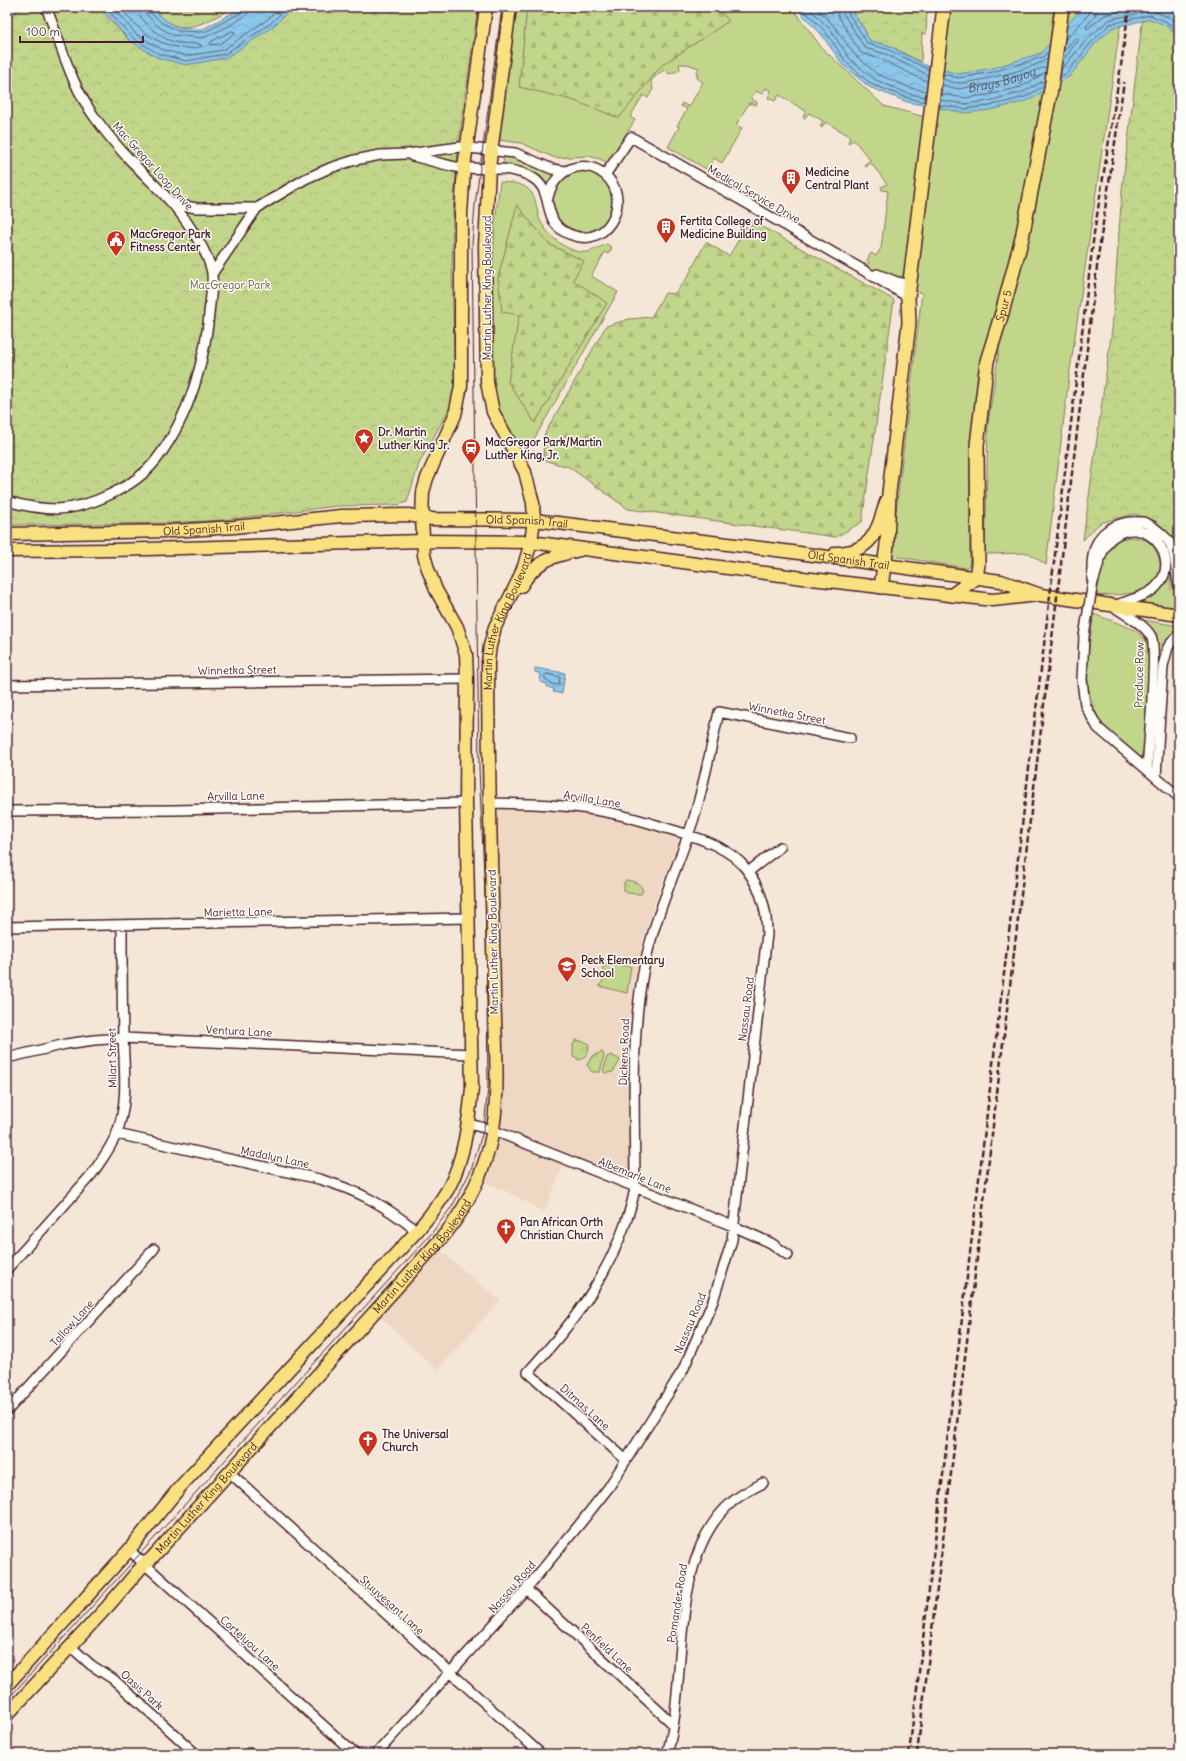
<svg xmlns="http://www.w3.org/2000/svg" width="1186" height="1761" viewBox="0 0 1186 1761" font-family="Delius,sans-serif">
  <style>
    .built { fill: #eed8c3 }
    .green { fill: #c2d68b; stroke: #867a5b }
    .forest { fill: url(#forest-firs); stroke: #867a5b }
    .park { fill: url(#park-crowns); stroke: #867a5b }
    .water { fill: url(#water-waves); stroke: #70849e }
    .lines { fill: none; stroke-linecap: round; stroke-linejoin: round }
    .shore { stroke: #646277; stroke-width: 1 }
    .minor-casing { stroke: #4a1f2b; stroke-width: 12 }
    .major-casing { stroke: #4a1f2b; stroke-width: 15 }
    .highway-casing { stroke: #4a1f2b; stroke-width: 16 }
    .minor { stroke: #fdfcf7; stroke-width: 9 }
    .major { stroke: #f9e181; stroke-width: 12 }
    .highway { stroke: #f9e181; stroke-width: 13 }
    .tram { stroke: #4a1f2b; stroke-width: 1 }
    .rail { stroke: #4a1f2b; stroke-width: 2.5; stroke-dasharray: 6 3; stroke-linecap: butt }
    .minor-bridge-casing { stroke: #4a1f2b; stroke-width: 12; stroke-linecap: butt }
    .minor-bridge { stroke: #fdfcf7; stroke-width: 9 }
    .labels { text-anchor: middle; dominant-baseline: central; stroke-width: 3; stroke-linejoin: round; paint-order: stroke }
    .street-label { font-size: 11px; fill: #4a1f2b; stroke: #fdfcf7 }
    .poi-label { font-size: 11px; font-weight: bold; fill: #4a1f2b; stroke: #fdfcf7; text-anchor: start }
    .park-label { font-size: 11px; fill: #6e5648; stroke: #fdfcf7 }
    .water-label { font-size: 12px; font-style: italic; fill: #5d5164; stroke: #fdfcf7 }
  </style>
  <defs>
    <pattern id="forest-firs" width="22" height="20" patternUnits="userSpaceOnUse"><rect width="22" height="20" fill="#c2d68b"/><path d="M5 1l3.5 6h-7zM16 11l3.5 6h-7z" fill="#a8b778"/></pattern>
    <pattern id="park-crowns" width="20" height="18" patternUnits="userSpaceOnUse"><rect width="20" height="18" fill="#c2d68b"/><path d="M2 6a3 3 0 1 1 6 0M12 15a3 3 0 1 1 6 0" fill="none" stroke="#a8b778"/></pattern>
    <pattern id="water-waves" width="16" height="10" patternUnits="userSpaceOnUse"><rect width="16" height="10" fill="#8ac7ea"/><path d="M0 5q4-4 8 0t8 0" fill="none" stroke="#79aac9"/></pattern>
  </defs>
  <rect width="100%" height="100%" fill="#f4e7d8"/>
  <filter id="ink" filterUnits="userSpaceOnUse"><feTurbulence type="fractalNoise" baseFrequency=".025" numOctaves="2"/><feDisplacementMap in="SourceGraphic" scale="8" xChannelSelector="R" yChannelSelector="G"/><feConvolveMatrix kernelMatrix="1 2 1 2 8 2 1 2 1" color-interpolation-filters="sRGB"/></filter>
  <g filter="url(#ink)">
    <!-- built -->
    <path class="built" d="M 503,807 L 563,811 L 611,818 L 676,836 L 678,839 L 678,843 L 658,893 L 643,941 L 632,996 L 628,1059 L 630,1170 L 627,1175 L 621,1176 L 505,1129 L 499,1121 L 496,814 L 497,809 Z
      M 499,1140 L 505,1141 L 564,1164 L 544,1212 L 508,1192 L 482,1181 L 495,1144 Z
      M 439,1249 L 500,1301 L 437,1370 L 378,1315 Z"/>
    <!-- green -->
    <path class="green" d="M 514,7 L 792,7 L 821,47 L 884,106 L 925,117 L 905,275 L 894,278 L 867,268 L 865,263 L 867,265 L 869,262 L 867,260 L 871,253 L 876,256 L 881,248 L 888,191 L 882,190 L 881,187 L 887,184 L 871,163 L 866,167 L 864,165 L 870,160 L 854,140 L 848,143 L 850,136 L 825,122 L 822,128 L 820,126 L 823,121 L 809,113 L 805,118 L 803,117 L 806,111 L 779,95 L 775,101 L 768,98 L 771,91 L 766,88 L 762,94 L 756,91 L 751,99 L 757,102 L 756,105 L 749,103 L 736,125 L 742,128 L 722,163 L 714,158 L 708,170 L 668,147 L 679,127 L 677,126 L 687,109 L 681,106 L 682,103 L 689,107 L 703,82 L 697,78 L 698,75 L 696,74 L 699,68 L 687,64 L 679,64 L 680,70 L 669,74 L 666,69 L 658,74 L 651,81 L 653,89 L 648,98 L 643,95 L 630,117 L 635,120 L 608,163 L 600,159 L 588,156 L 555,158 L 521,143 L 498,140 Z
      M 949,7 L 1054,7 L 1046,78 L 1024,196 L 1015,239 L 987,340 L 977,393 L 970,455 L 970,559 L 969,566 L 965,568 L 893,556 L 891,553 L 922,293 L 915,291 Z
      M 1068,7 L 1123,7 L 1069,377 L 1046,565 L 1029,553 L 985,554 L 988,424 L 1003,324 L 1041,181 Z
      M 504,156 L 519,159 L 553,173 L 554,176 L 549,184 L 546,185 L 528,170 L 503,165 Z
      M552 202a31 31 0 1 1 62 0a31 31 0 1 1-62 0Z
      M 500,182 C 510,183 521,182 529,190 C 537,198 536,208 539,218 C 546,235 568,254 587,252 C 593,251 600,247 607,244 L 612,248 L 608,254 L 605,252 L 591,276 L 618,292 L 525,455 L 501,415 L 493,393 L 492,284 L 495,222 Z
      M 1130,537 C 1135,538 1141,538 1145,540 C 1161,547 1167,577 1151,587 C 1136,596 1113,594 1097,596 C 1099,579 1102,550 1118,541 C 1121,539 1126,538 1130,537 Z
      M 1170,575 L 1171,589 L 1179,600 L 1179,609 L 1143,604 L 1142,602 C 1158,594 1162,590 1170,575 Z
      M 1094,614 C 1107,620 1136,627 1144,638 C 1148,643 1148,650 1149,656 L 1144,749 L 1140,758 C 1129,749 1118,740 1108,730 C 1078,699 1088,651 1094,614 Z
      M 1143,620 L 1179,626 L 1179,630 C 1169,636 1163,642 1159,653 C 1157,637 1154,632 1142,622 Z
      M 603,965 L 631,966 L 627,993 L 599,986 L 603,981 Z"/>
    <!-- forest -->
    <path class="forest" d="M 527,7 L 717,7 L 729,21 L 662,65 L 619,118 L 572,100 L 519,87 Z
      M 517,205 L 549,244 L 584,261 L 573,280 L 607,303 L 535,423 L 508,382 L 519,315 L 502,312 L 498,278 Z
      M 750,220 L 894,300 L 862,522 L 836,537 L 628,509 L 569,467 L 543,460 L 544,435 L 606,326 L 629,319 L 651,317 L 665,293 L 674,294 L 687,278 L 706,242 L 729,256 Z"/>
    <!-- park -->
    <path class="park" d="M 19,7 L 97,7 L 130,41 L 274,26 L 293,7 L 478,7 L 459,139 L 453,213 L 452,272 L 455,381 L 450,407 L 419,464 L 407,502 L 398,505 L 337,506 L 223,520 L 166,523 L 7,525 L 7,24 Z
      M 147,7 L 234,7 C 200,26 178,40 147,7 Z
      M 849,7 L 928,7 L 927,12 L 926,34 L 922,33 L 921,62 L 888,45 L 870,41 L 864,29 Z
      M 1144,7 L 1179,7 L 1179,554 L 1170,536 L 1156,521 L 1134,514 L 1100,523 L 1083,540 L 1112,329 L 1122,190 Z
      M 626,880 C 634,881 640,883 643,890 L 641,894 L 627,893 L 624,890 L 624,882 Z
      M 576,1040 L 588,1043 C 590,1051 587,1057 580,1060 L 573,1057 L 573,1045 Z
      M 602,1052 L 604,1055 L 600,1072 L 592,1072 L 587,1065 L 592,1056 Z
      M 611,1055 L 619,1059 L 620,1061 L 613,1072 L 605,1073 L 603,1071 L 607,1057 Z"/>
    <!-- water -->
    <path class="water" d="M 100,7 L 151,7 L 165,20 L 177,27 L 203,29 L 243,7 L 293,7 L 274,26 L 226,58 L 186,65 L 158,58 L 130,41 Z
      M 795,7 L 849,7 L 864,29 L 870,41 L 888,45 L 925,65 L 958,74 L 993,68 L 1041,53 L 1083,7 L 1179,7 L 1179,37 L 1165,25 L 1150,19 L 1112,28 L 1094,45 L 1070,76 L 1027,101 L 990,110 L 965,113 L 907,102 L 869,87 L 843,65 L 821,34 Z
      M 535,668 L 565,673 L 562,694 L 553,692 L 554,689 L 547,687 L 547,684 L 540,682 L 541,674 L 535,672 Z"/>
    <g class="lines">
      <!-- shore -->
      <g class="shore">
        <path d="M 105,7 L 133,38 L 159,54 L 186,61 L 225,54 L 271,23 L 287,7"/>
        <path d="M 112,7 L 136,34 L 161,49 L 186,56 L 223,50 L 268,19 L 280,7"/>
        <path d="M 120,7 C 126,14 132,22 139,28 C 152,41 184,54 202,46 L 200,44 C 192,43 183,44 175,42 C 162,40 138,20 137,7"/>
        <path d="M 143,7 L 147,15 L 159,27 L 173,35 L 203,38 L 229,26 L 245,16 L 248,13 L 249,7"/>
        <path d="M 148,7 L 149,11 L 162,23 L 178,31 L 205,32 L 242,12 L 244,7"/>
        <path d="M 801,7 L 825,31 L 846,62 L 871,84 L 908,98 L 925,102"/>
        <path d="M 808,7 L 829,28 L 850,59 L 874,79 L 909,94 L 925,97"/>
        <path d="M 816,7 L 833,25 L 855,55 L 877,74 L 911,88 L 926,91"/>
        <path d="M 835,7 L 838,16 L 861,53 L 883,60 L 919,78 L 927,81"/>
        <path d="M 841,7 L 843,13 L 865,48 L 885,54 L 928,75"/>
        <path d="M 846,7 L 847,11 L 868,44 L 887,49 L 929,70"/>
        <path d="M 1097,7 L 1095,16 L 1086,26 L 1087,29 L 1105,15 L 1137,7"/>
        <path d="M 232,31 L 235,32 L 234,34 L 220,44 L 210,45 L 211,42 Z"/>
        <path d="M 1065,40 L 1089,14 L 1091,7"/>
        <path d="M 1062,61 L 1078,41 L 1078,39 L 1075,38 L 1064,51"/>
        <path d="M 1061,70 L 1087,39 L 1109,20 L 1151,10 L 1169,17 L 1179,25"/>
        <path d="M 943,74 L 958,78 L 993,72 L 1043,57 L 1049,51"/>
        <path d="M 1060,77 L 1067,73 L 1091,43 L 1110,24 L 1150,15 L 1167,22 L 1179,32"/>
        <path d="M 943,79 C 947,80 953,83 958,83 C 975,83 1033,69 1047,59"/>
        <path id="s1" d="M 942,85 L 958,89 L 995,83 L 1046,67"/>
        <path d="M 941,94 L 965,98 L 987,95 L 1021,87 L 1046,72"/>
        <path d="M 940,100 L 965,104 L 988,101 L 1023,92 L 1045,80"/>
        <path d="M 939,105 L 965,109 L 989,106 L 1025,97 L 1044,86"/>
        <path d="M 547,674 L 560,677 L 559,685 L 552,684 L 545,679 L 545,676 Z"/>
      </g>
      <defs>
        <path id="minor" d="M 412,156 C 426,159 441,164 456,167 C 481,171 510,164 533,178 C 557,193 538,226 575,236 C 610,246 632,198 605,175 C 582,156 553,171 548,198
          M 605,175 L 631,137 L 858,267 L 908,297
          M 172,204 L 197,208 L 257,208 L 305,179 L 330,168 L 355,160 L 380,155 L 407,154 L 460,147 L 515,153 L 552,169 L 566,171
          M 212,274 L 257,208
          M 877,274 L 897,282 L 910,285
          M 7,501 C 24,506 40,509 57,509 C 90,508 136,486 156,460 C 190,416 206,359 210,304 C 211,294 213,283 212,273 C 209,257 199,241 190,227 C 175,203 153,184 133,163 C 120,150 107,134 96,119 C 70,84 62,46 46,7
          M 1092,580 C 1092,568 1091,555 1097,543 C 1104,527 1125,520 1142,522 C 1150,523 1161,533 1167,539 C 1178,553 1174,571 1179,587
          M 1093,582 C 1098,569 1101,547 1112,538 C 1144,511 1185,558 1156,587 C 1148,596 1126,601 1114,606
          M 1113,606 C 1125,615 1143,623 1151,636 C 1158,647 1148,751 1147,770
          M 1084,636 L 1082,680 L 1085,705 L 1098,728 L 1179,797
          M 7,685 L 467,679
          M 1156,777 L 1163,666 L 1168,647 L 1176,637 L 1179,635
          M 7,811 L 175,810 L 466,803
          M 748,872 L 780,847
          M 7,927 L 469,918
          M 7,1058 L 66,1044 L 94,1040 L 123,1038 L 471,1054
          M 469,1124 L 492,1130 L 733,1226 L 771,1243 L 788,1255
          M 117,1134 L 319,1179 C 360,1191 384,1205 417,1231
          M 7,1269 L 92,1174 C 101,1161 110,1149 116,1135 C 129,1104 124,1068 123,1036 C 122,999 122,963 122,926
          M 7,1411 L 154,1249
          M 626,1460 L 528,1372 C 567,1329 596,1294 619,1240 C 626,1223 632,1206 635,1188 C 635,1117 630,1043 643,973 C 653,919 677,870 694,818 C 704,784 711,747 719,712 L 850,738
          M 229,1472 L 541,1754
          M 129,1550 L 355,1754
          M 526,1589 L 673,1724
          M 70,1646 L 91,1665 L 113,1679 L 196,1754
          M 248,1754 L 249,1753
          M 376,1754 L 526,1589 L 579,1525 L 609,1487 L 683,1370 L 713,1301 L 732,1240 L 767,934 C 767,906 759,882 740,862 C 721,844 693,836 669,829 C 647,822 624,815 601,811 C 564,804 527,804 489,803
          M 667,1754 C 689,1679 667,1557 732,1502 C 741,1494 752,1489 763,1483"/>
        <g id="major">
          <path id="s2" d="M 7,534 L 172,531 L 234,527 L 341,516 L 408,515 L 432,519 L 534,520 L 792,552 L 986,579 L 1001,581 L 1041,595 L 1179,615"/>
          <path d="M 7,551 L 112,550 L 423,541 L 531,542 L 803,578 L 993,600 L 1038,595"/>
          <path d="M 836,553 C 873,552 877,531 886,502"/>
          <path d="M 521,586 C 536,560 553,556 580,550"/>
          <path d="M 7,1685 L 129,1550 L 180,1487 L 417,1231 C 428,1218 439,1204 448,1189 C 464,1161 469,1119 472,1088 L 466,803 L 467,679 L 466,654 L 457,627 L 436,590 L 428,569 L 424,555 L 422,518 L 423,492 L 427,478 L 455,415 L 461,386 L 461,214 L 464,167 L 486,7"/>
          <path id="s3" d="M 7,1715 L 108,1606 L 145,1563 L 150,1560 L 446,1233 C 466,1207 482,1176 490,1144 C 501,1100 495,1036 494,990 C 492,880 488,771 488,662 L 490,646 L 495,627 L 518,581 L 524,566 L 531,542 L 534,520 L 533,503 L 525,472 L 493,412 L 487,382 L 485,246 L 489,168 L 510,7"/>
        </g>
        <g id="highway">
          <path d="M 881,587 L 887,545 L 889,493 L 909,323 L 908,297 L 944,7"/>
          <path id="s4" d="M 952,595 L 976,578 L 978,564 L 977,445 L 987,361 L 1002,313 L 1022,238 L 1051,89 L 1062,7"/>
        </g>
      </defs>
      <!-- minor casing -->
      <use href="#minor" class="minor-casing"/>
      <!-- major casing -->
      <use href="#major" class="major-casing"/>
      <!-- highway casing -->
      <use href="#highway" class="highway-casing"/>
      <!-- minor -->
      <use href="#minor" class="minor"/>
      <!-- major -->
      <use href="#major" class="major"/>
      <!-- highway -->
      <use href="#highway" class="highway"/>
      <!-- tram -->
      <path class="tram" d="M 7,1700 L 431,1234 L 453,1205 L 471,1170 L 484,1128 L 488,1087 L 486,915 L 479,768 L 472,245 L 475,205 L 502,7"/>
      <!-- rail -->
      <path class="rail" d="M 909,1754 L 1094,234 L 1122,59 L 1129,7
        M 917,1754 L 1099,250 L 1124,82"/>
      <defs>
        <path id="minor-bridge" d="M 1084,636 L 1093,582"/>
      </defs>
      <!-- minor-bridge casing -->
      <use href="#minor-bridge" class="minor-bridge-casing"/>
      <!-- minor-bridge -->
      <use href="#minor-bridge" class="minor-bridge"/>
    </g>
  </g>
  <!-- icons -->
  <defs>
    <symbol id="building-pin" viewBox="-11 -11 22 30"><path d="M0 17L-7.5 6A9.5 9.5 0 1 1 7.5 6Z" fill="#c8321e" stroke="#fdfcf7"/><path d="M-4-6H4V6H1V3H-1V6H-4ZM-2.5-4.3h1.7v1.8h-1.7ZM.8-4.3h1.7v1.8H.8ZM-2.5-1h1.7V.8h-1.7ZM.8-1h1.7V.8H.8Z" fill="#fff"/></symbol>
    <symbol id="civic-pin" viewBox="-11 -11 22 30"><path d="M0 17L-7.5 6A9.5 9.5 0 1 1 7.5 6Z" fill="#c8321e" stroke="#fdfcf7"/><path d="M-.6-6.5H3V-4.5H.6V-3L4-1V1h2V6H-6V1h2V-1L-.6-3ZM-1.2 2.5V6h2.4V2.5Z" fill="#fff"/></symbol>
    <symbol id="sight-pin" viewBox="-11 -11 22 30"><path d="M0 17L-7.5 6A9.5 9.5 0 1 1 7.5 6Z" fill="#c8321e" stroke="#fdfcf7"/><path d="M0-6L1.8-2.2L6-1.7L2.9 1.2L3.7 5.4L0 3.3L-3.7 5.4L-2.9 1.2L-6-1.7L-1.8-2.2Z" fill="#fff"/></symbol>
    <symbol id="station-pin" viewBox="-11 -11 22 30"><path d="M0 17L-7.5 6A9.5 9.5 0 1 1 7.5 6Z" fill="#c8321e" stroke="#fdfcf7"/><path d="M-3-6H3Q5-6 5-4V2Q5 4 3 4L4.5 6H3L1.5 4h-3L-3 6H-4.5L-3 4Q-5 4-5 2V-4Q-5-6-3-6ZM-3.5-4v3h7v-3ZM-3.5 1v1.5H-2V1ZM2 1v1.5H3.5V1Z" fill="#fff"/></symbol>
    <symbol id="school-pin" viewBox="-11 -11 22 30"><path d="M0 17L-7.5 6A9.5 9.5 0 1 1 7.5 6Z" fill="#c8321e" stroke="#fdfcf7"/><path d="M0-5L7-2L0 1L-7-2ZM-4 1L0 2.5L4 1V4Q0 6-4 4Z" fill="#fff"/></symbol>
    <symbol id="church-pin" viewBox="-11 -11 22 30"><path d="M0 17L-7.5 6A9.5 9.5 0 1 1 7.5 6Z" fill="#c8321e" stroke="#fdfcf7"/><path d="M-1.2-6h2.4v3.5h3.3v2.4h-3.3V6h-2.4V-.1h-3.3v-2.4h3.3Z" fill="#fff"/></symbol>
  </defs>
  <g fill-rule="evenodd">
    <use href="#building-pin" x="780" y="167" width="22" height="30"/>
    <use href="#building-pin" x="655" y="216" width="22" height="30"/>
    <use href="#civic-pin" x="105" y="229" width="22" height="30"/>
    <use href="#sight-pin" x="353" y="427" width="22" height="30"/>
    <use href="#station-pin" x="460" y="437" width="22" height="30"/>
    <use href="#school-pin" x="556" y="955" width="22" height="30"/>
    <use href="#church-pin" x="495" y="1217" width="22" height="30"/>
    <use href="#church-pin" x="357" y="1429" width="22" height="30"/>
  </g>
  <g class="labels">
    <!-- street labels -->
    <g class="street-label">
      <text transform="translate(153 166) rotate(48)">Mac Gregor Loop Drive</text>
      <text transform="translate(754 194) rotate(30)">Medical Service Drive</text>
      <text transform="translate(487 288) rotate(-90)">Martin Luther King Boulevard</text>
      <text stroke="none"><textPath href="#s4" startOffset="305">Spur 5</textPath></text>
      <text stroke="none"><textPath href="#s2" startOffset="521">Old Spanish Trail</textPath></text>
      <text stroke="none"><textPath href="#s2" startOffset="197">Old Spanish Trail</textPath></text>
      <text stroke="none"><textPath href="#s2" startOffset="845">Old Spanish Trail</textPath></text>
      <text stroke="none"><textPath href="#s3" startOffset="1279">Martin Luther King Boulevard</textPath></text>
      <text transform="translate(237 670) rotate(-1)">Winnetka Street</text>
      <text transform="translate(1139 675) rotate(-89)">Produce Row</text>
      <text transform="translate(787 713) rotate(11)">Winnetka Street</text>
      <text transform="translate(236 796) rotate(-1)">Arvilla Lane</text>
      <text transform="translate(592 799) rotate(9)">Arvilla Lane</text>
      <text transform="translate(238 912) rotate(-1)">Marietta Lane</text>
      <text transform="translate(493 942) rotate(-91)">Martin Luther King Boulevard</text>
      <text transform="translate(746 1009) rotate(-83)">Nassau Road</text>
      <text transform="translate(239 1031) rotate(3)">Ventura Lane</text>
      <text transform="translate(624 1052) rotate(-88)">Dickens Road</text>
      <text transform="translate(112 1058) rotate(-91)">Milart Street</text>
      <text transform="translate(275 1157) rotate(12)">Madalyn Lane</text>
      <text transform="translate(635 1175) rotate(22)">Albemarle Lane</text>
      <text stroke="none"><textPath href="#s3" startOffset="619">Martin Luther King Boulevard</textPath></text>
      <text transform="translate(72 1323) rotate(-48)">Tallow Lane</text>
      <text transform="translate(690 1323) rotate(-67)">Nassau Road</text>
      <text transform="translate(585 1407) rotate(42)">Ditmas Lane</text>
      <text stroke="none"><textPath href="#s3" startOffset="295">Martin Luther King Boulevard</textPath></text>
      <text transform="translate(512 1587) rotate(-49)">Nassau Road</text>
      <text transform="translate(677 1603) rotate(-81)">Pomander Road</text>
      <text transform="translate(392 1605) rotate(42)">Stuyvesant Lane</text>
      <text transform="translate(250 1643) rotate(42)">Cortelyou Lane</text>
      <text transform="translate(607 1648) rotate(43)">Penfield Lane</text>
      <text transform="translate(142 1690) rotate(42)">Oasis Park</text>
    </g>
    <!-- poi labels -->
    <g class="poi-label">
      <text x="805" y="172">Medicine<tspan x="805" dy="13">Central Plant</tspan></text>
      <text x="680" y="221">Fertita College of<tspan x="680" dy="13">Medicine Building</tspan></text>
      <text x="130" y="234">MacGregor Park<tspan x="130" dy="13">Fitness Center</tspan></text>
      <text x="378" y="432">Dr. Martin<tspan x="378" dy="13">Luther King Jr.</tspan></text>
      <text x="485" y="442">MacGregor Park/Martin<tspan x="485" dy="13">Luther King, Jr.</tspan></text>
      <text x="581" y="960">Peck Elementary<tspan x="581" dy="13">School</tspan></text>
      <text x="520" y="1222">Pan African Orth<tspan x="520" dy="13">Christian Church</tspan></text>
      <text x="382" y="1434">The Universal<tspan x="382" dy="13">Church</tspan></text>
    </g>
    <!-- park labels -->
    <g class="park-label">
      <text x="230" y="285">MacGregor Park</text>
    </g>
    <!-- water labels -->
    <g class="water-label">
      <text stroke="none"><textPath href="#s1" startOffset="61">Brays Bayou</textPath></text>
    </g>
  </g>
  <!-- margin -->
  <rect width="1186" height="1761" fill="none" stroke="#fdfcf7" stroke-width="24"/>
  <rect x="12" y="12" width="1162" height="1737" fill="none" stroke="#4a1f2b" stroke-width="1.5" filter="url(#ink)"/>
  <!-- scale -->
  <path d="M20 36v6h123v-6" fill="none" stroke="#4a1f2b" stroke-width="2"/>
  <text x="26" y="36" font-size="12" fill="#4a1f2b" stroke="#fdfcf7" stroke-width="3" paint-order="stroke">100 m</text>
</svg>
